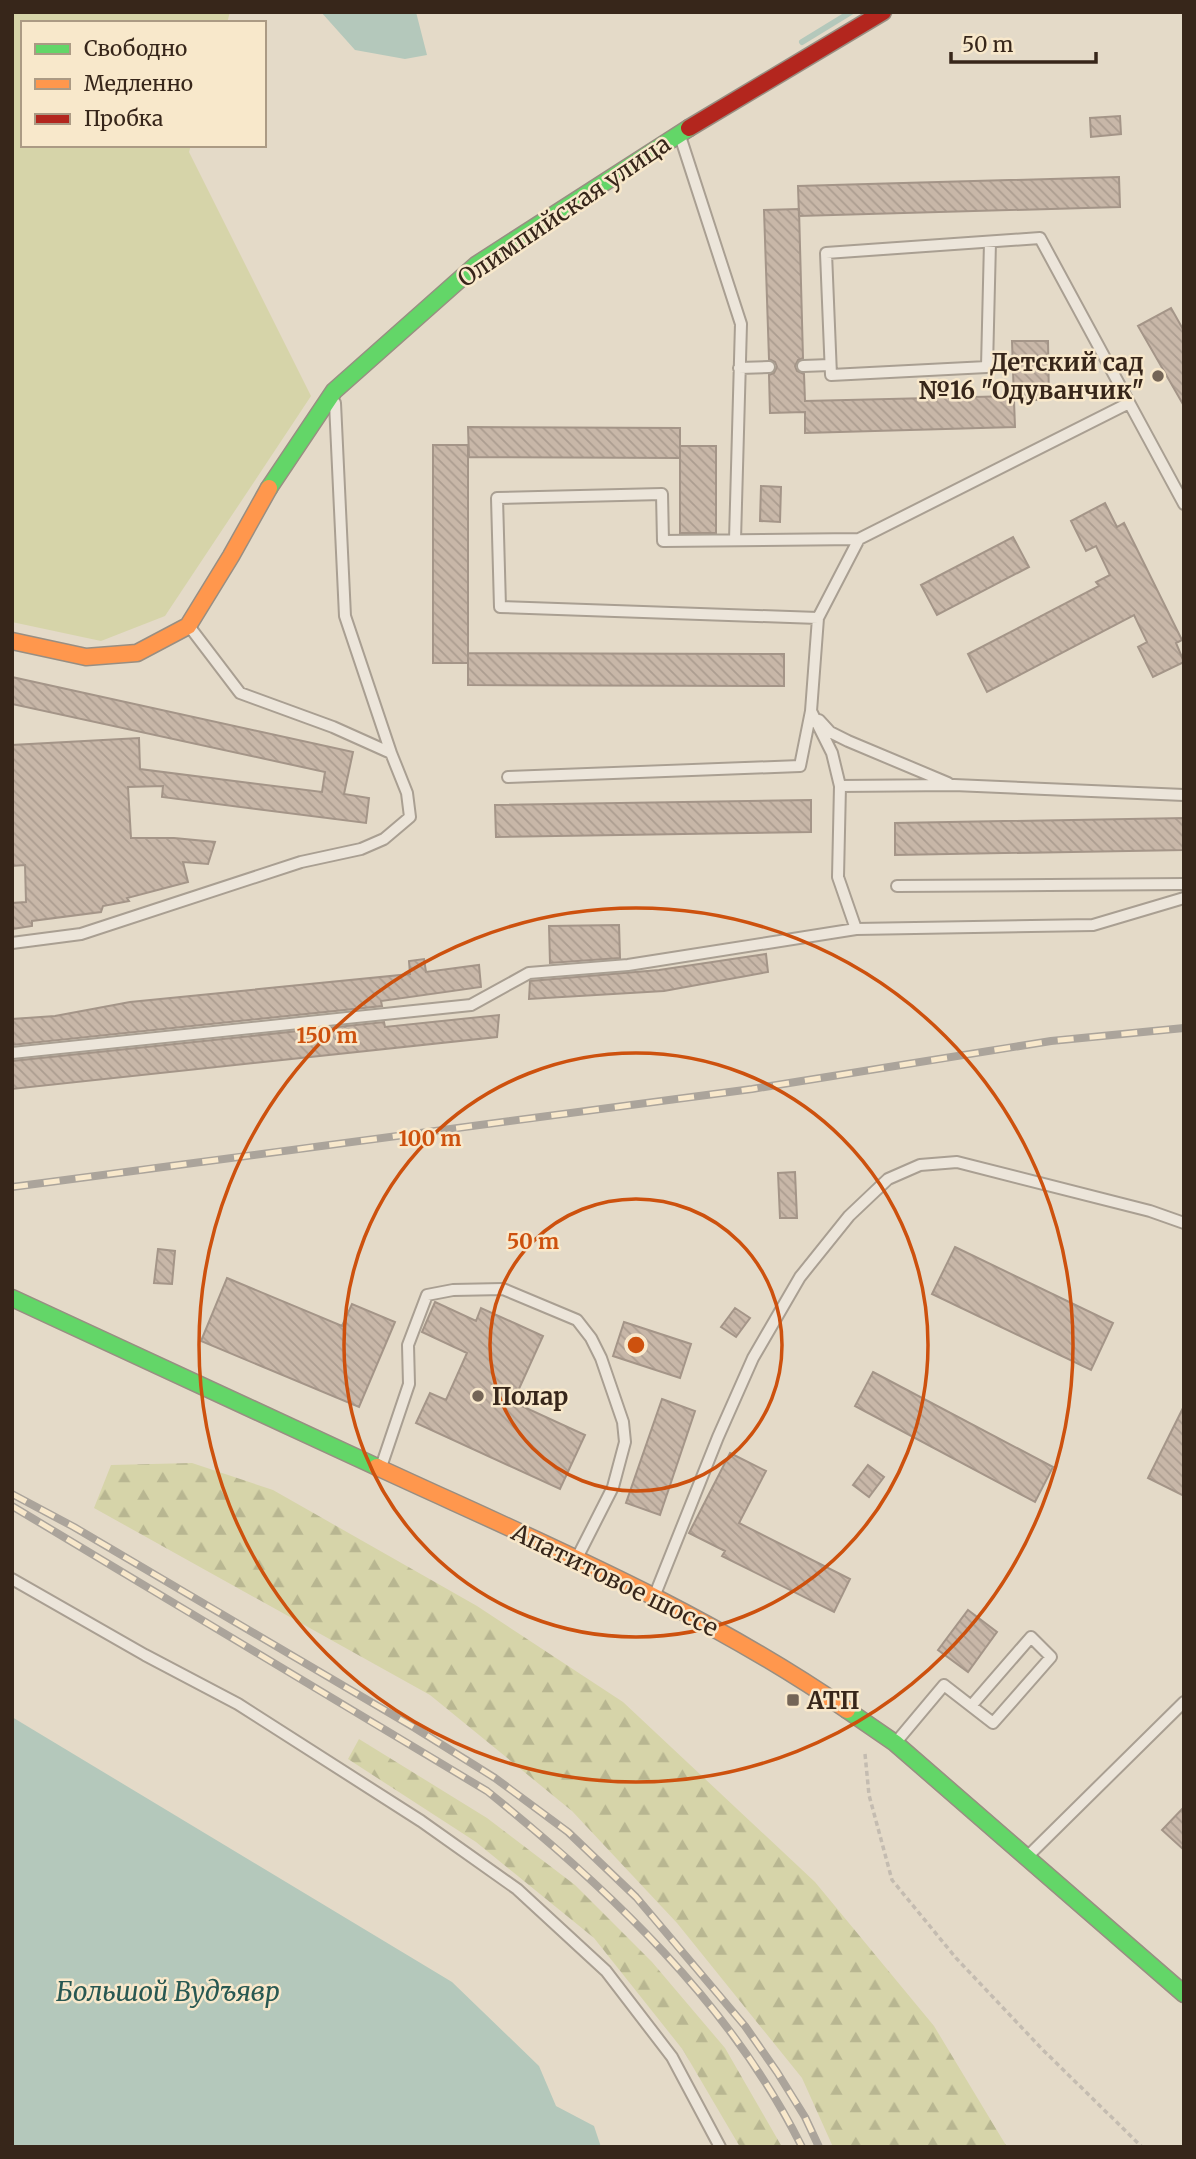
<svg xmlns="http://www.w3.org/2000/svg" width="1196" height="2159" viewBox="0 0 1196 2159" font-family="Merriweather,serif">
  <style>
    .grass { fill: #d6d4a9 }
    .forest { fill: url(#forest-firs) }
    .water { fill: #b4c8bb }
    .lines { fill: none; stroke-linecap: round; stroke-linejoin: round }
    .stream { stroke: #b4c8bb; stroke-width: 6 }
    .building { fill: url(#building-back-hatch); stroke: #a49588; stroke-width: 2 }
    .lane-casing { stroke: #a99f92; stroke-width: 14 }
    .fast-casing { stroke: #988e82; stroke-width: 19 }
    .slow-casing { stroke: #988e82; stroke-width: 19 }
    .jam-casing { stroke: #988e82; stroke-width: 19 }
    .path { stroke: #c4bcb1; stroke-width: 3.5; stroke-dasharray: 5 3.5; stroke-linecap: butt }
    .lane { stroke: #ece5da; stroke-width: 10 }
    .fast { stroke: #63d668; stroke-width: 16 }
    .slow { stroke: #ff974d; stroke-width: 16 }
    .jam { stroke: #b3261e; stroke-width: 16 }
    .rail-casing { stroke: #aba49b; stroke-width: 8 }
    .rail { stroke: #f8e8cb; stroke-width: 5; stroke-dasharray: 16; stroke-linecap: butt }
    .ring { fill: none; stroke: #cd510e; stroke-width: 3.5 }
    .poi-dot { fill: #746557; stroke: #f8e8cb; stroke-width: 2.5 }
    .labels { text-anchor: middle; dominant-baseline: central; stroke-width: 5; stroke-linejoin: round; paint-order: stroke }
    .street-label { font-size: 24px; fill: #37261a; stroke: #f8e8cb }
    .poi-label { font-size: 24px; font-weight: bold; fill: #37261a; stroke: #f8e8cb; text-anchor: start }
    .water-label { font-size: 26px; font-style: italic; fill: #285852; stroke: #f8e8cb }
    .centre { fill: #cd510e; stroke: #f8e8cb; stroke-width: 3.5 }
    .ring-label { font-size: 21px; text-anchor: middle; font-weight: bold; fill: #cd510e; stroke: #f8e8cb; stroke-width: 5; stroke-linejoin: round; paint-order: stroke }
  </style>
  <defs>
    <pattern id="forest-firs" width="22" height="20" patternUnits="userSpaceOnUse" patternTransform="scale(1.75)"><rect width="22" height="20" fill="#d6d4a9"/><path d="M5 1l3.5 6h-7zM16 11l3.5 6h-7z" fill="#b8b691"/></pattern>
    <pattern id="building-back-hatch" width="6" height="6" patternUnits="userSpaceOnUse" patternTransform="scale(1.75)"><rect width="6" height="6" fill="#c8b7a8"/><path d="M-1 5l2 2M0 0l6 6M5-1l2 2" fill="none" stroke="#ac9d90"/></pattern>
  </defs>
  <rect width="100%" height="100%" fill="#e4dac8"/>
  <!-- grass -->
  <path class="grass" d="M 12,12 L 230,12 L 227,23 L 23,23 L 23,145 L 191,145 L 189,152 L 311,396 L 165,616 L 101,641 L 12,622 Z"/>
  <!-- forest -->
  <path class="forest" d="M 192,1463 L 273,1490 L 477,1606 L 623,1702 L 815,1882 L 934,2026 L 1007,2147 L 833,2147 L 802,2078 L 677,1923 L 572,1811 L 430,1695 L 94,1508 L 111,1465 Z
    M 359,1739 L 487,1818 L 575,1885 L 652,1962 L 725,2048 L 782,2147 L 740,2147 L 683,2050 L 594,1938 L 476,1842 L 348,1759 Z"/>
  <!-- water -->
  <path class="water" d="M 321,12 L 416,12 L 427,55 L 405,59 L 355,50 Z
    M 12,1717 L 452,1982 L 539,2066 L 556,2106 L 594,2126 L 601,2147 L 12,2147 Z"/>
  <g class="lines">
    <!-- stream -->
    <path class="stream" d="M 802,42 L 851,12"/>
  </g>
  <!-- building -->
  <path class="building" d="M 1120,116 L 1121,134 L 1091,137 L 1090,118 Z
    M 1119,177 L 1120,207 L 799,216 L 798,186 Z
    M 799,209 L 803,358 L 798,360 L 795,366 L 797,371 L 804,374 L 805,401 L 1014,396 L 1014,400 L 1012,341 L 1048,341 L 1049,400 L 1014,400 L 1015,427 L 805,433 L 805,412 L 770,413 L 769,375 L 774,373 L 777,367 L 775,362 L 769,359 L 764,210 Z
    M 1171,308 L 1184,331 L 1184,406 L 1138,326 Z
    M 468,427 L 680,428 L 680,458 L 469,457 Z
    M 433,445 L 468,445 L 468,663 L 433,663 Z
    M 680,446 L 716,446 L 716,533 L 680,533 Z
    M 761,486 L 781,487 L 780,522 L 760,521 Z
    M 1105,503 L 1117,527 L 1124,523 L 1182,640 L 1176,643 L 1184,662 L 1153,677 L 1138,647 L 1147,642 L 1134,615 L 987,692 L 968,654 L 1099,586 L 1096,582 L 1110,575 L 1096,546 L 1086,551 L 1071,521 Z
    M 1013,537 L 1029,567 L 937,615 L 921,585 Z
    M 468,653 L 784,654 L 784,686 L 468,685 Z
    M 12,677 L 353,752 L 344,794 L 369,798 L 366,823 L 162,797 L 163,786 L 128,787 L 131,838 L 174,838 L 215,842 L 208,864 L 183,862 L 188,882 L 127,898 L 129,901 L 103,906 L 101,912 L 32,921 L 32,926 L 12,929 L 12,903 L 26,902 L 25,865 L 12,866 L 12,745 L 139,738 L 140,769 L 322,792 L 325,772 L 12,704 Z
    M 811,800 L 811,832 L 496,837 L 495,805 Z
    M 1184,818 L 1184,850 L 895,855 L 895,823 Z
    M 619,925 L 620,958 L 550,963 L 549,926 Z
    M 766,954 L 768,972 L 664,991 L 529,999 L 530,981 L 659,970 Z
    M 424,959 L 426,972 L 479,965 L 481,987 L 381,1001 L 382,1006 L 12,1045 L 12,1019 L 55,1016 L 130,1002 L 410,974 L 409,961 Z
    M 499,1015 L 497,1037 L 12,1089 L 12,1061 L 384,1022 L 385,1027 Z
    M 795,1172 L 797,1218 L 780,1218 L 778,1173 Z
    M 955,1247 L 1113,1323 L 1091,1370 L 932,1294 Z
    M 158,1249 L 175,1251 L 172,1284 L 154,1283 Z
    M 227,1278 L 342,1326 L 352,1304 L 395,1322 L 359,1407 L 201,1341 Z
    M 435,1302 L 476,1321 L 481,1308 L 543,1336 L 513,1402 L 585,1435 L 560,1489 L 416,1423 L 430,1393 L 446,1400 L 467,1353 L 422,1332 Z
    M 735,1308 L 750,1318 L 736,1337 L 721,1327 Z
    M 624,1322 L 691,1344 L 680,1378 L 613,1356 Z
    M 873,1372 L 1053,1467 L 1035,1502 L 855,1406 Z
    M 662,1399 L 695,1411 L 660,1515 L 626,1503 Z
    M 1184,1406 L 1184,1496 L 1148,1478 Z
    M 730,1453 L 766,1471 L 739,1523 L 850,1579 L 834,1612 L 722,1556 L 725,1551 L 689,1533 Z
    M 868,1465 L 884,1477 L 869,1497 L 853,1485 Z
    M 968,1610 L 997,1632 L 968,1672 L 938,1650 Z
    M 1184,1807 L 1184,1850 L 1162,1830 Z"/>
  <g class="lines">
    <defs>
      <path id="lane" d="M 680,136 L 741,324 L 735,540
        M 990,242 L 987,367 L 831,375 L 826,253 L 1040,238 L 1184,504
        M 803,366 L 830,365
        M 739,368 L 769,367
        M 335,403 L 345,616 L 391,753
        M 818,618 L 500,607 L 497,498 L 662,494 L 663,541 L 859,539
        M 811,711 L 832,753 L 840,786 L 838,877 L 856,929
        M 819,720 L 830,732 L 848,741 L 948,783
        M 508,777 L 800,766 L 811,711 L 818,618 L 859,539 L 1129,403
        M 840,786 L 954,785 L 1184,795
        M 897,886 L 1184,884
        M 12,943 L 81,934 L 301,862 L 361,849 L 384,839 L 410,817 L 407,793 L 391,753 L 333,727 L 240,693 L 189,626
        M 12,1053 L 471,1005 L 529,973 L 628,965 L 856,929 L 1093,925 L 1184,898
        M 381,1467 L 409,1384 L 408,1345 L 427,1295 L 453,1290 L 503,1289 L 577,1320 L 591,1338 L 601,1358 L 623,1422 L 625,1442 L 613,1487 L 578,1556
        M 12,1579 L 145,1655 L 238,1704 L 421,1821 L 517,1889 L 606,1971 L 672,2057 L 720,2147
        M 656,1592 L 718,1437 L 753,1358 L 800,1277 L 849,1216 L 888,1179 L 920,1165 L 957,1162 L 1150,1211 L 1184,1223
        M 897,1741 L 944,1685 L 993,1723 L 1051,1657 L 1031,1637 L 971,1706
        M 1030,1854 L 1184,1702"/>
      <path id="fast" d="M 269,488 L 334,391 L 476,265 L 689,128
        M 12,1298 L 377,1467
        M 847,1710 L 895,1743 L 1184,1994"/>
      <path id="slow" d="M 12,641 L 86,657 L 137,653 L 188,626 L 231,556 L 269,488
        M 377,1467 C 537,1541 701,1609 847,1710"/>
      <path id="jam" d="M 689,128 L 883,12"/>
    </defs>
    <!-- lane casing -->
    <use href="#lane" class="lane-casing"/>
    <!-- fast casing -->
    <use href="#fast" class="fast-casing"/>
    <!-- slow casing -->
    <use href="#slow" class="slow-casing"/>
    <!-- jam casing -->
    <use href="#jam" class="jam-casing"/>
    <!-- path -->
    <path class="path" d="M 865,1754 L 869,1795 L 892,1880 L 956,1958 L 1042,2049 L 1142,2147"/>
    <!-- lane -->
    <use href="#lane" class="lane"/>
    <!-- fast -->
    <use href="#fast" class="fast"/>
    <!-- slow -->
    <use href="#slow" class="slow"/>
    <!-- jam -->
    <use href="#jam" class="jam"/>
    <defs>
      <path id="rail" d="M 12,1187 L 752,1089 L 1051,1041 L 1184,1028
        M 12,1494 L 74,1527 L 415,1728 L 495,1778 L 568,1832 L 636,1897 L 745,2026 L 777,2072 L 805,2117 L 819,2147
        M 12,1506 L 487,1791 C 611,1891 730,2003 802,2147"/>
    </defs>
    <!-- rail casing -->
    <use href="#rail" class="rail-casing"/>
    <!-- rail -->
    <use href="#rail" class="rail"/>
  </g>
  <!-- distance rings -->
  <g class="ring">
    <circle cx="636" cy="1345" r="146"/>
    <circle cx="636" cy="1345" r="292"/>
    <circle cx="636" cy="1345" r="437"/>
  </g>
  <!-- markers -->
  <g class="poi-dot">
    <circle cx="1158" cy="376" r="7"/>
    <circle cx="478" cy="1396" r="7"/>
    <rect x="786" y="1693" width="14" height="14" rx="3.5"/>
  </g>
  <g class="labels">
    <!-- street labels -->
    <g class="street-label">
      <text transform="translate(564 211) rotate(-34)">Олимпийская улица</text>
      <text transform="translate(615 1580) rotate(26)">Апатитовое шоссе</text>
    </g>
    <!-- poi labels -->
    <g class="poi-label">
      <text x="1144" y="362" text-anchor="end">Детский сад<tspan x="1144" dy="28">№16 "Одуванчик"</tspan></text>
      <text x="492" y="1396">Полар</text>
      <text x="807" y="1700">АТП</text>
    </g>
    <!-- water labels -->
    <g class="water-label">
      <text x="168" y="1991">Большой Вудъявр</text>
    </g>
  </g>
  <circle cx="636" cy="1345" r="10" class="centre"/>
  <g class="ring-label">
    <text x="327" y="1043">150 m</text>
    <text x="430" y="1146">100 m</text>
    <text x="533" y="1249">50 m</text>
  </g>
  <!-- border -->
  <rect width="1196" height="2159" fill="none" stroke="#37261a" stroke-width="28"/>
  <!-- legend -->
  <rect x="21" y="21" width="245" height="126" fill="#f8e8cb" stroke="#ab9a84" stroke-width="2"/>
  <rect x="35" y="44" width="35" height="10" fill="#63d668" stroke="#ab9a84" stroke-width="2"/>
  <text x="84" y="56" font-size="21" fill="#37261a">Свободно</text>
  <rect x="35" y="79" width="35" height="10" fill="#ff974d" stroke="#ab9a84" stroke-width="2"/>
  <text x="84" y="91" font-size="21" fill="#37261a">Медленно</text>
  <rect x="35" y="114" width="35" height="10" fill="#b3261e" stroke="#ab9a84" stroke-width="2"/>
  <text x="84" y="126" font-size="21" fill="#37261a">Пробка</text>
  <!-- scale -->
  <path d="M951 52v10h145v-10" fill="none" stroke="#37261a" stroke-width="3.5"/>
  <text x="962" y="52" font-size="21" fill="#37261a" stroke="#f8e8cb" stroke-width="5" paint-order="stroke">50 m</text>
</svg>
